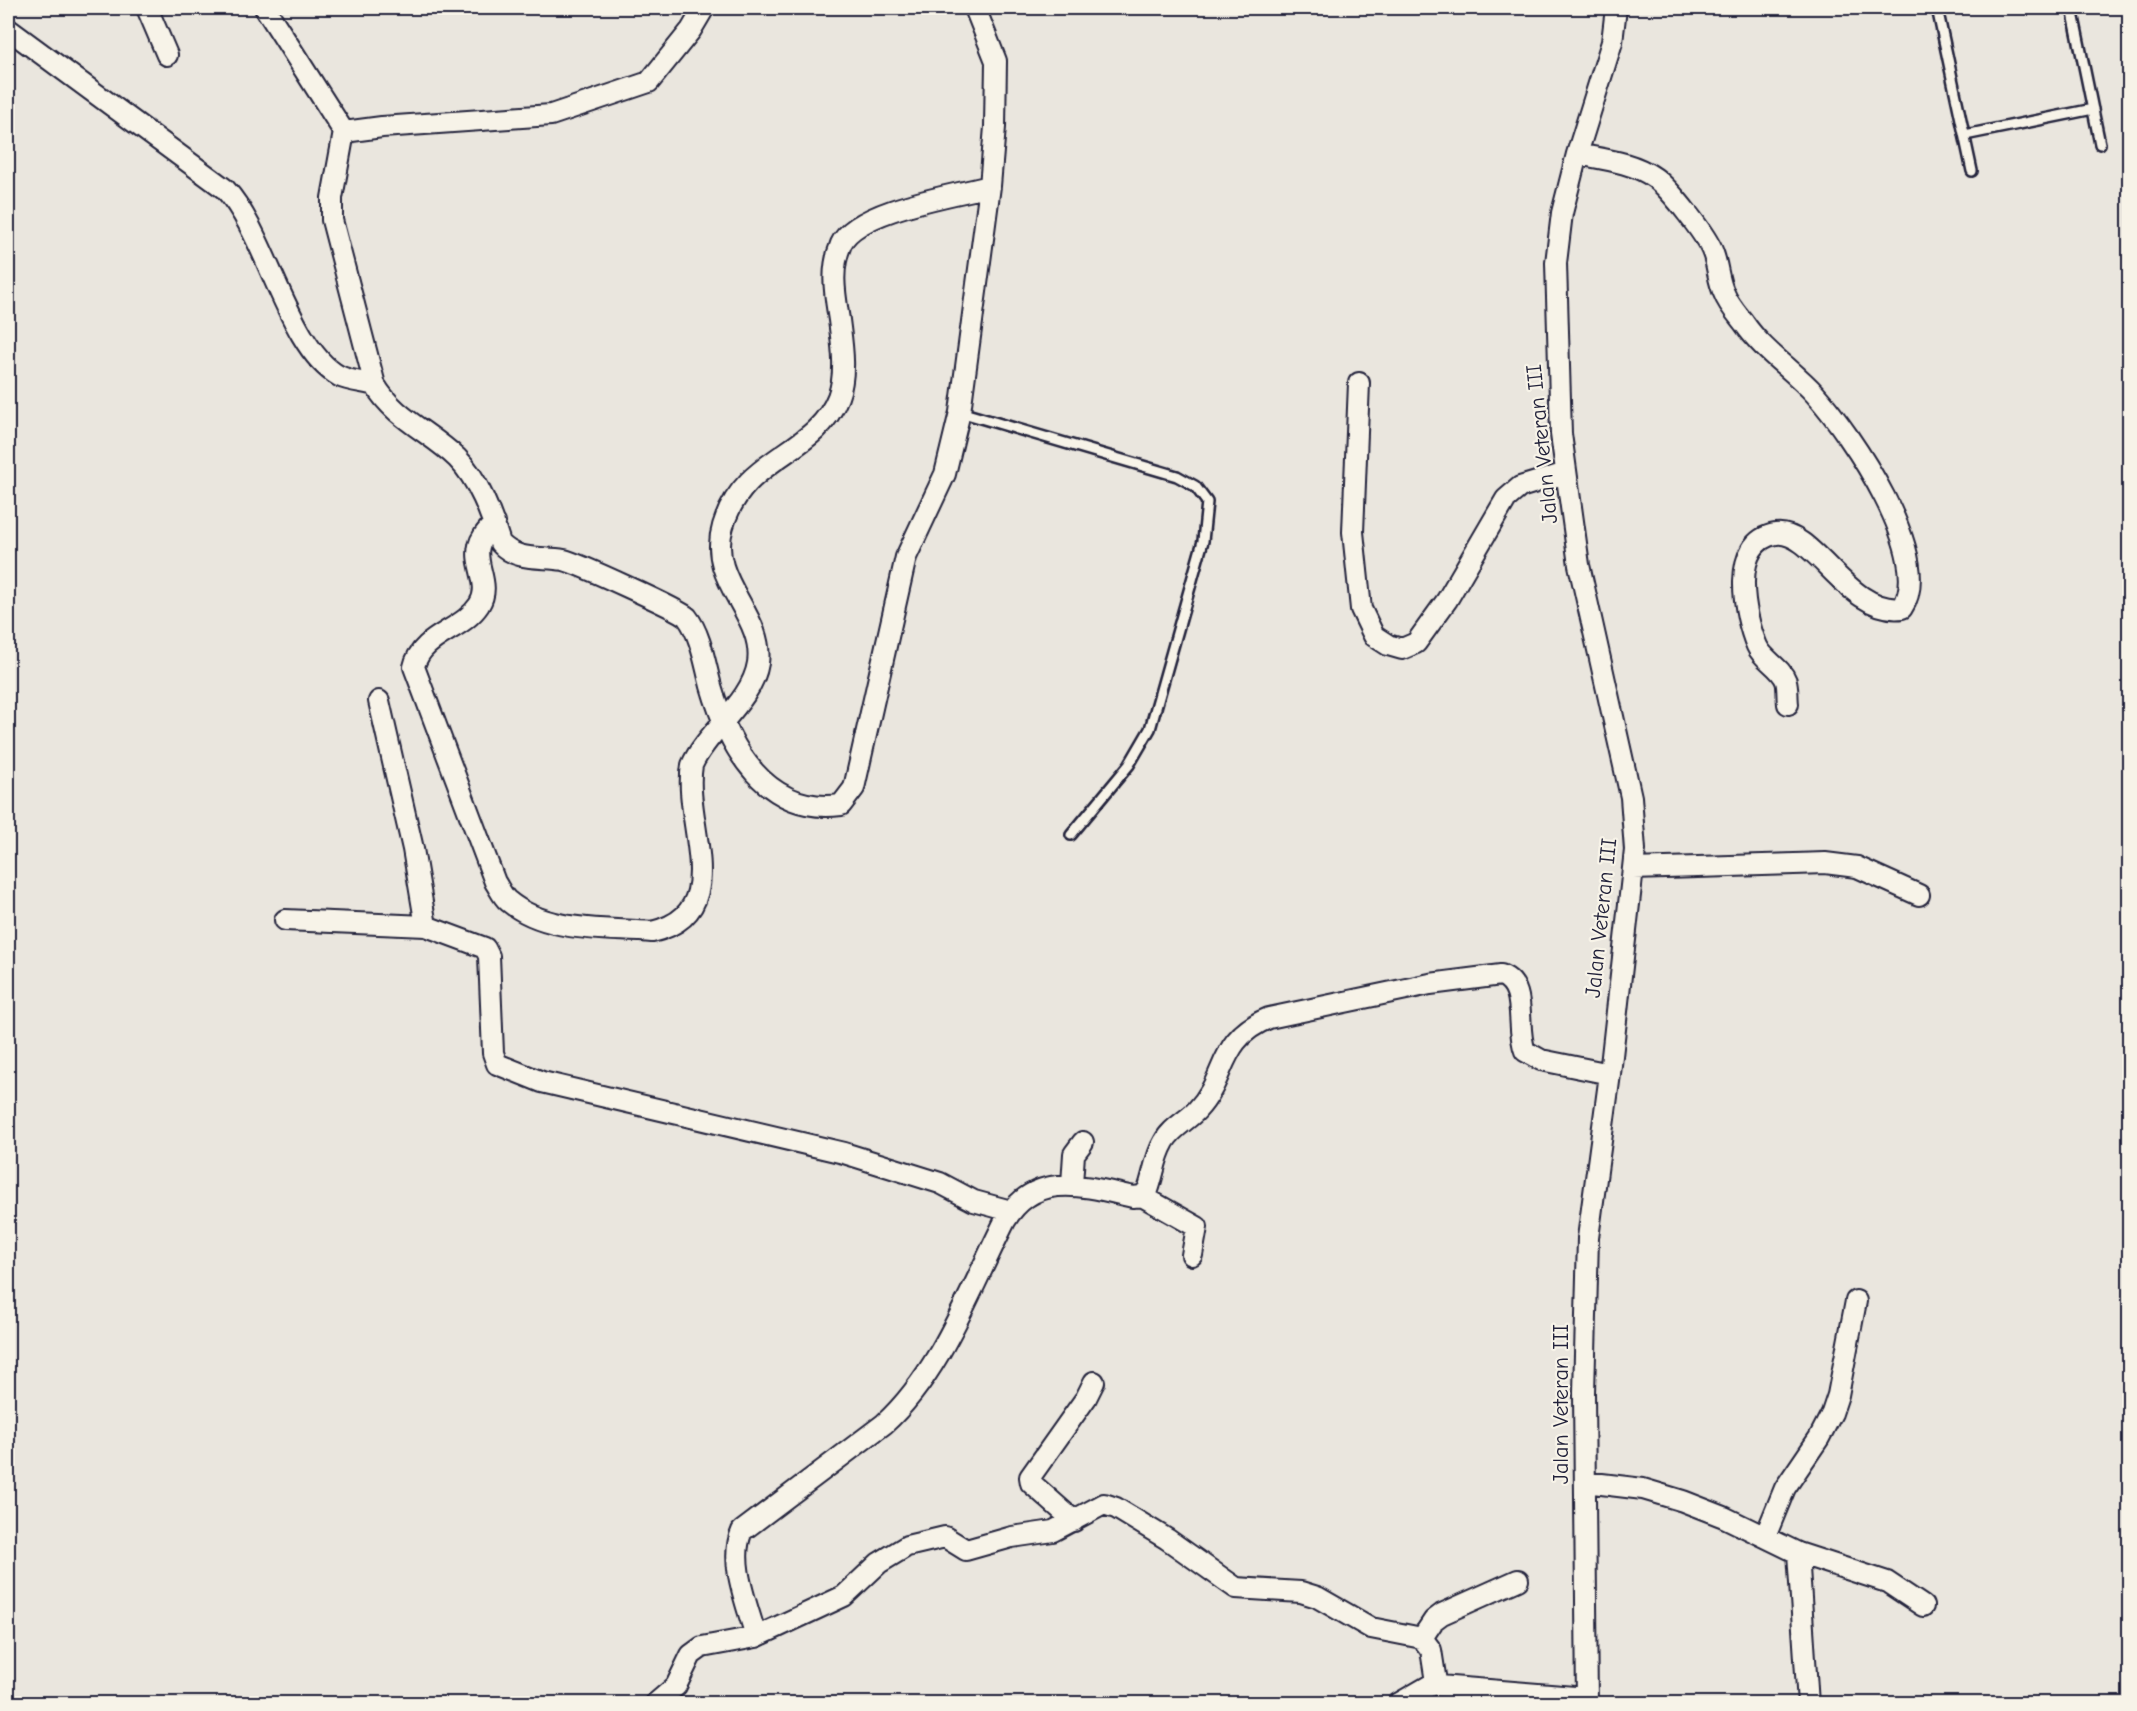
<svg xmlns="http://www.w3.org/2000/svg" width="2137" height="1711" viewBox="0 0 2137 1711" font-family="'Comic Neue',sans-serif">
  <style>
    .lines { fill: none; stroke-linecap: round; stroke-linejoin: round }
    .service-casing { stroke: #22223b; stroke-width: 14 }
    .minor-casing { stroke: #22223b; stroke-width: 24 }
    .service { stroke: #f7f3e8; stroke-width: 9 }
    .minor { stroke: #f7f3e8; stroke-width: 20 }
    .labels { text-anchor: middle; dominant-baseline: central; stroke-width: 4.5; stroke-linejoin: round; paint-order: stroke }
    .street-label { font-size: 22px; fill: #22223b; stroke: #f7f3e8 }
  </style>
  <rect width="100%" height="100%" fill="#eae6de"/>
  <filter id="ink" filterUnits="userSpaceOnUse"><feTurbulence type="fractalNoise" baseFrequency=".0167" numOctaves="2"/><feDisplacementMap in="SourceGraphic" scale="12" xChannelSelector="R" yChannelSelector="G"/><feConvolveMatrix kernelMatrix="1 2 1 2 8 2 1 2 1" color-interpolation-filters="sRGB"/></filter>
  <g filter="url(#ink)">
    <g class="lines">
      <defs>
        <path id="service" d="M 1937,8 L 1972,171
          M 2072,8 L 2100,144
          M 1965,135 L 2093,109
          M 960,412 L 1177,476 L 1195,486 L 1207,502 L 1203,541 L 1150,729 L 1129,765 L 1071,835"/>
        <path id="minor" d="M 147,8 L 167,55
          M 265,8 L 344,132
          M 704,8 L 691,30 L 649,82 L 551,115 L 382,127 L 344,132 L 332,198 L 332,220 L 375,385 C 394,418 430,432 457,458 C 479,480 491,514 500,543 C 517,562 541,556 564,560 C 577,563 680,610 687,617 C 701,635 705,664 711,686 C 729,748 766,815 841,805 L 854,788 L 906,557 L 945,474 L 960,412 L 990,186 L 995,127 L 996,61 L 975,8
          M 8,29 L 225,189 C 267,234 288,348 339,376 C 349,381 364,382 375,385
          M 1577,154 C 1602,159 1633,162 1655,178 C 1670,189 1707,236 1713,253 C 1718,266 1718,281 1724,293 C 1728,304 1737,314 1744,323 C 1763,351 1792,369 1815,394 C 1850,433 1936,558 1902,608 C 1848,615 1814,529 1776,534 C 1729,541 1744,616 1757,646 C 1763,660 1781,667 1786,681 C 1788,687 1787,697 1788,704
          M 1359,383 L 1353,532 L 1361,609 L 1374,636 L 1388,645 L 1402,649 L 1416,643 L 1447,600 L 1506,499 L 1520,487 L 1566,473
          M 494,523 C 488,530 481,537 479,546 C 474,566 492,585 479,605 C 462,631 421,635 414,667 L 495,882 C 499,888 503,897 508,901 C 546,933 605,928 652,932 C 736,912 682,824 692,765 C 707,731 752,702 758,663 C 765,614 706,581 723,526 C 744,455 816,455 838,397 C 847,373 842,344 839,320 C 835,294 830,270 841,244 C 856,210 955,195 990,186
          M 1633,869 L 1825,863 L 1857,867 L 1919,895
          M 285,920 L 426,926 L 413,849 L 379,701
          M 426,926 L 485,948 L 489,956 L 493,1053 L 497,1064 L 542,1082 L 844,1153 L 940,1183 L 974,1201 L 1011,1211
          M 1072,1184 L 1074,1154 L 1083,1142
          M 1142,1196 L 1197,1227 L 1192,1255
          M 1585,1482 L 1643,1489 L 1683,1501 L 1724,1517 L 1798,1553 L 1887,1582 L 1923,1606
          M 1074,1521 L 1031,1483 L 1030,1477 L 1086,1398 L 1094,1382
          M 1765,1537 L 1785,1488 L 1819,1438 L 1832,1413 L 1838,1395 L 1856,1301
          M 1798,1553 L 1808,1704
          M 756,1637 C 748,1606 728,1562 742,1531 L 884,1424 C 941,1372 970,1290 1005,1221 C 1035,1170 1085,1186 1133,1197 L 1142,1196 L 1148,1190 C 1154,1174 1155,1157 1164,1142 C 1171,1128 1187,1121 1197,1110 C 1228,1077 1217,1039 1269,1018 L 1430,984 L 1501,975 C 1529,986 1515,1027 1525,1051 L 1541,1060 L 1610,1074
          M 1422,1638 L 1434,1620 L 1442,1614 L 1518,1580
          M 655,1704 L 676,1686 L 691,1655 L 702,1647 L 756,1637 L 844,1596 L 879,1563 L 907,1546 L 945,1537 L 966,1550 L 1012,1537 L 1053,1531 L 1104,1504 L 1116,1508 L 1167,1539 L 1236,1588 L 1301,1592 L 1317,1597 L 1371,1628 L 1422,1638 L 1431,1650 L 1436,1682 L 1439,1686 L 1587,1698
          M 1398,1704 L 1436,1682
          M 1587,1704 L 1584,1393 L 1588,1238 L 1610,1074 L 1635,850 L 1631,797 L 1579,565 L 1561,434 L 1556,263 L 1562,213 L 1577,154 L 1612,42 L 1616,8"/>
      </defs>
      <!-- service casing -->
      <use href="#service" class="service-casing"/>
      <!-- minor casing -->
      <use href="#minor" class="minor-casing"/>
      <!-- service -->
      <use href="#service" class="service"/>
      <!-- minor -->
      <use href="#minor" class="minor"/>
    </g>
  </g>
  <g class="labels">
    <!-- street labels -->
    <g class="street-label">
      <text transform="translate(1542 444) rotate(-96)">Jalan Veteran III</text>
      <text transform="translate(1601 918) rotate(-84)">Jalan Veteran III</text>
      <text transform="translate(1561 1404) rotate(-90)">Jalan Veteran III</text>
    </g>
  </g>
  <!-- margin -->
  <rect width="2137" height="1711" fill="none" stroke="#f7f3e8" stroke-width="30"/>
  <rect x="15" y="15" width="2107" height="1681" fill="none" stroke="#22223b" stroke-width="2" filter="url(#ink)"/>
</svg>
